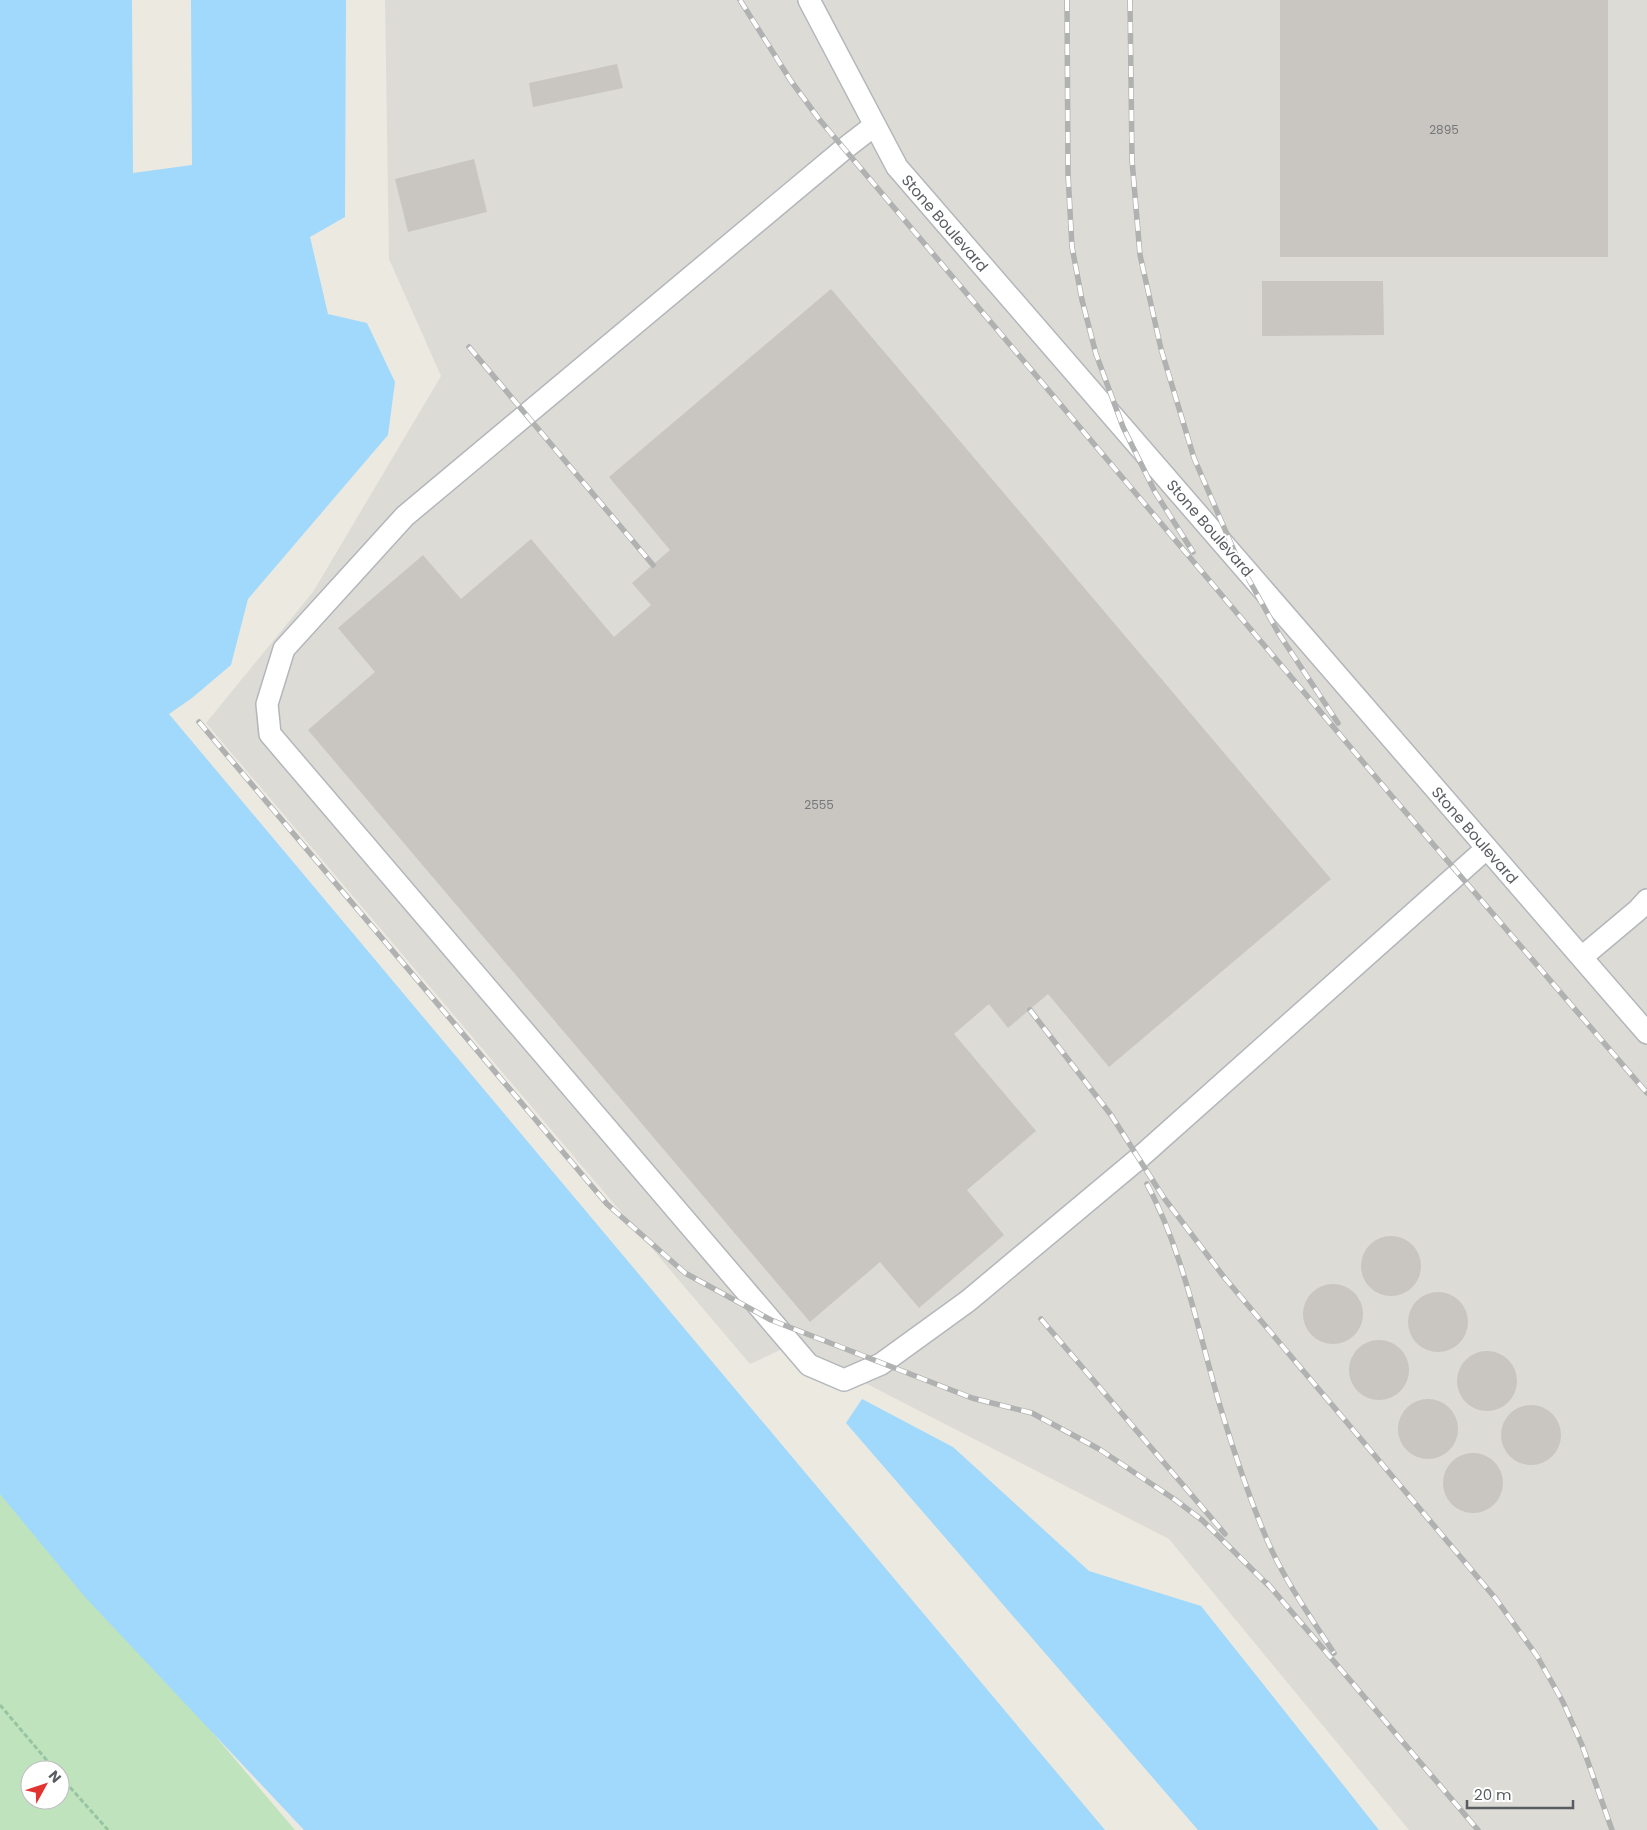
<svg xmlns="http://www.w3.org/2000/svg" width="1647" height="1830" viewBox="0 0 1647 1830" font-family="Poppins,sans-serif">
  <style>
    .industrial { fill: #dddbd5 }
    .green { fill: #bfe3bd; fill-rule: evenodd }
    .water { fill: #a0d9fc }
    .building { fill: #c9c5c0 }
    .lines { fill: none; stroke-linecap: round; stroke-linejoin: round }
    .lane-casing { stroke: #b3b7bb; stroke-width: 24 }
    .path { stroke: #97c4a2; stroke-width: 3; stroke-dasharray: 5 2.5; stroke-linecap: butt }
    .lane { stroke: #fff; stroke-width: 21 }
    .rail-casing { stroke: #b0b1b1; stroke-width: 5.5 }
    .rail { stroke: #fff; stroke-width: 4; stroke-dasharray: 11; stroke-linecap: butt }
    .labels { text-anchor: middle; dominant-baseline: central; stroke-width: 4.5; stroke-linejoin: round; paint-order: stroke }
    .number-label { font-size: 12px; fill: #757779 }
    .street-label { font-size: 15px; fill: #595d61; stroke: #fff }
  </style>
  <rect width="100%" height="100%" fill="#ece9e1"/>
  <!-- industrial -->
  <path class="industrial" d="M 385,0 L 1647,0 L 1647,1830 L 1409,1830 L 1169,1539 L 791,1345 L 750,1364 L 206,723 L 313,592 L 441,376 L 389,259 Z"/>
  <!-- green -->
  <path class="green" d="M 0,1482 L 295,1830 L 0,1830 ZM 30,1770 L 60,1770 L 60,1800 L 30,1800 Z"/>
  <!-- water -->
  <path class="water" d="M 0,0 L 132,0 L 133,173 L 192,165 L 191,0 L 346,0 L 345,217 L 310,237 L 328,314 L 367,323 L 395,382 L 388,435 L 248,599 L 231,665 L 192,698 L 169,714 L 1105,1830 L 304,1830 L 85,1597 L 0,1494 Z
    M 862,1399 L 953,1447 L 1089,1571 L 1201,1606 L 1379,1830 L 1198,1830 L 846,1423 Z"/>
  <!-- building -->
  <path class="building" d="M 1280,0 L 1608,0 L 1608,257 L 1280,257 Z
    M 617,64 L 623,88 L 533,107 L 529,83 Z
    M 474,159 L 487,212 L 408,232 L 395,179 Z
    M 1262,281 L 1383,281 L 1384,335 L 1262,336 Z
    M 831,289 L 1331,879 L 1109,1067 L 1048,994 L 1008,1028 L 989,1004 L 954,1034 L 1036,1131 L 967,1190 L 1004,1235 L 919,1308 L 880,1262 L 810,1322 L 308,730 L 375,672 L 338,628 L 423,555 L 461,599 L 531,539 L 614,637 L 651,605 L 632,583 L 670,550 L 609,477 Z
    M1361 1266a30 30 0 1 1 60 0a30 30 0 1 1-60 0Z
    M1303 1314a30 30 0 1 1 60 0a30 30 0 1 1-60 0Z
    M1408 1322a30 30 0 1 1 60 0a30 30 0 1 1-60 0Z
    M1349 1370a30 30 0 1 1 60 0a30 30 0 1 1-60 0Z
    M1457 1381a30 30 0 1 1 60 0a30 30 0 1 1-60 0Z
    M1398 1429a30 30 0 1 1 60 0a30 30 0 1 1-60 0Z
    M1501 1435a30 30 0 1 1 60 0a30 30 0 1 1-60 0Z
    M1443 1483a30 30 0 1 1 60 0a30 30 0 1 1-60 0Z"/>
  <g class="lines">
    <defs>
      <path id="lane" d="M 809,0 L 897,167 L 1647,1033
        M 875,125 L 844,149 L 405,516 L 284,649 L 267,704 L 270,734 L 809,1365 L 844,1380 L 881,1364 L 968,1301 L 1138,1159 L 1487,848
        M 1582,957 L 1638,910 L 1647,900"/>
    </defs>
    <!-- lane casing -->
    <use href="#lane" class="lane-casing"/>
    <!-- path -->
    <path class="path" d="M 0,1705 L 55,1770
      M 60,1776 L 108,1830"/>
    <!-- lane -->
    <use href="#lane" class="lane"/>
    <defs>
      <path id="rail" d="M 740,0 L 791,81 L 819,119 L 1396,801 L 1647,1093
        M 1067,0 L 1068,174 L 1072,247 L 1082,300 L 1096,354 L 1123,427 L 1155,492 L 1193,552
        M 1130,0 L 1132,160 L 1140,255 L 1161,349 L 1194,458 L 1239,562 L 1279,634 L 1338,723
        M 469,347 L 653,565
        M 199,722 L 607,1204 L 685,1273 L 771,1320 L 972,1398 L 1032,1413 L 1099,1449 L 1174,1499 L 1202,1520 L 1270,1587
        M 1030,1010 L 1111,1115 L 1164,1198 L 1224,1277 L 1496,1599 L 1537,1656 L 1563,1702 L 1582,1745 L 1612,1830
        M 1147,1184 C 1184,1254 1198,1331 1220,1406 C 1234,1452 1249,1498 1268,1542 C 1284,1579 1311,1618 1334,1653
        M 1041,1319 L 1225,1534
        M 1267,1583 L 1478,1830"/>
    </defs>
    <!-- rail casing -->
    <use href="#rail" class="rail-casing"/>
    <!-- rail -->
    <use href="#rail" class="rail"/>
  </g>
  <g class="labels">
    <!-- number labels -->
    <g class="number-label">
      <text x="1444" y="129">2895</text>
      <text x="819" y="804">2555</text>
    </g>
    <!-- street labels -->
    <g class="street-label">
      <text transform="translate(945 223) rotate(49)">Stone Boulevard</text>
      <text transform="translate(1210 528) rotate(49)">Stone Boulevard</text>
      <text transform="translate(1475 835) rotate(49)">Stone Boulevard</text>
    </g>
  </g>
  <!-- north arrow -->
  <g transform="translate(45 1785) rotate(50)"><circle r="24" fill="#ffffff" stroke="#bdbec0"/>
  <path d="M0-4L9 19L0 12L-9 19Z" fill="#e3332f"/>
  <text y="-8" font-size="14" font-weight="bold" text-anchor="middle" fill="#595d61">N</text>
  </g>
  <!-- scale -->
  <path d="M1467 1800v8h106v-8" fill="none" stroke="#595d61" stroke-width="2.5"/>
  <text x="1474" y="1800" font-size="15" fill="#595d61" stroke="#ffffff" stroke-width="4" paint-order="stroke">20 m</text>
</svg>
